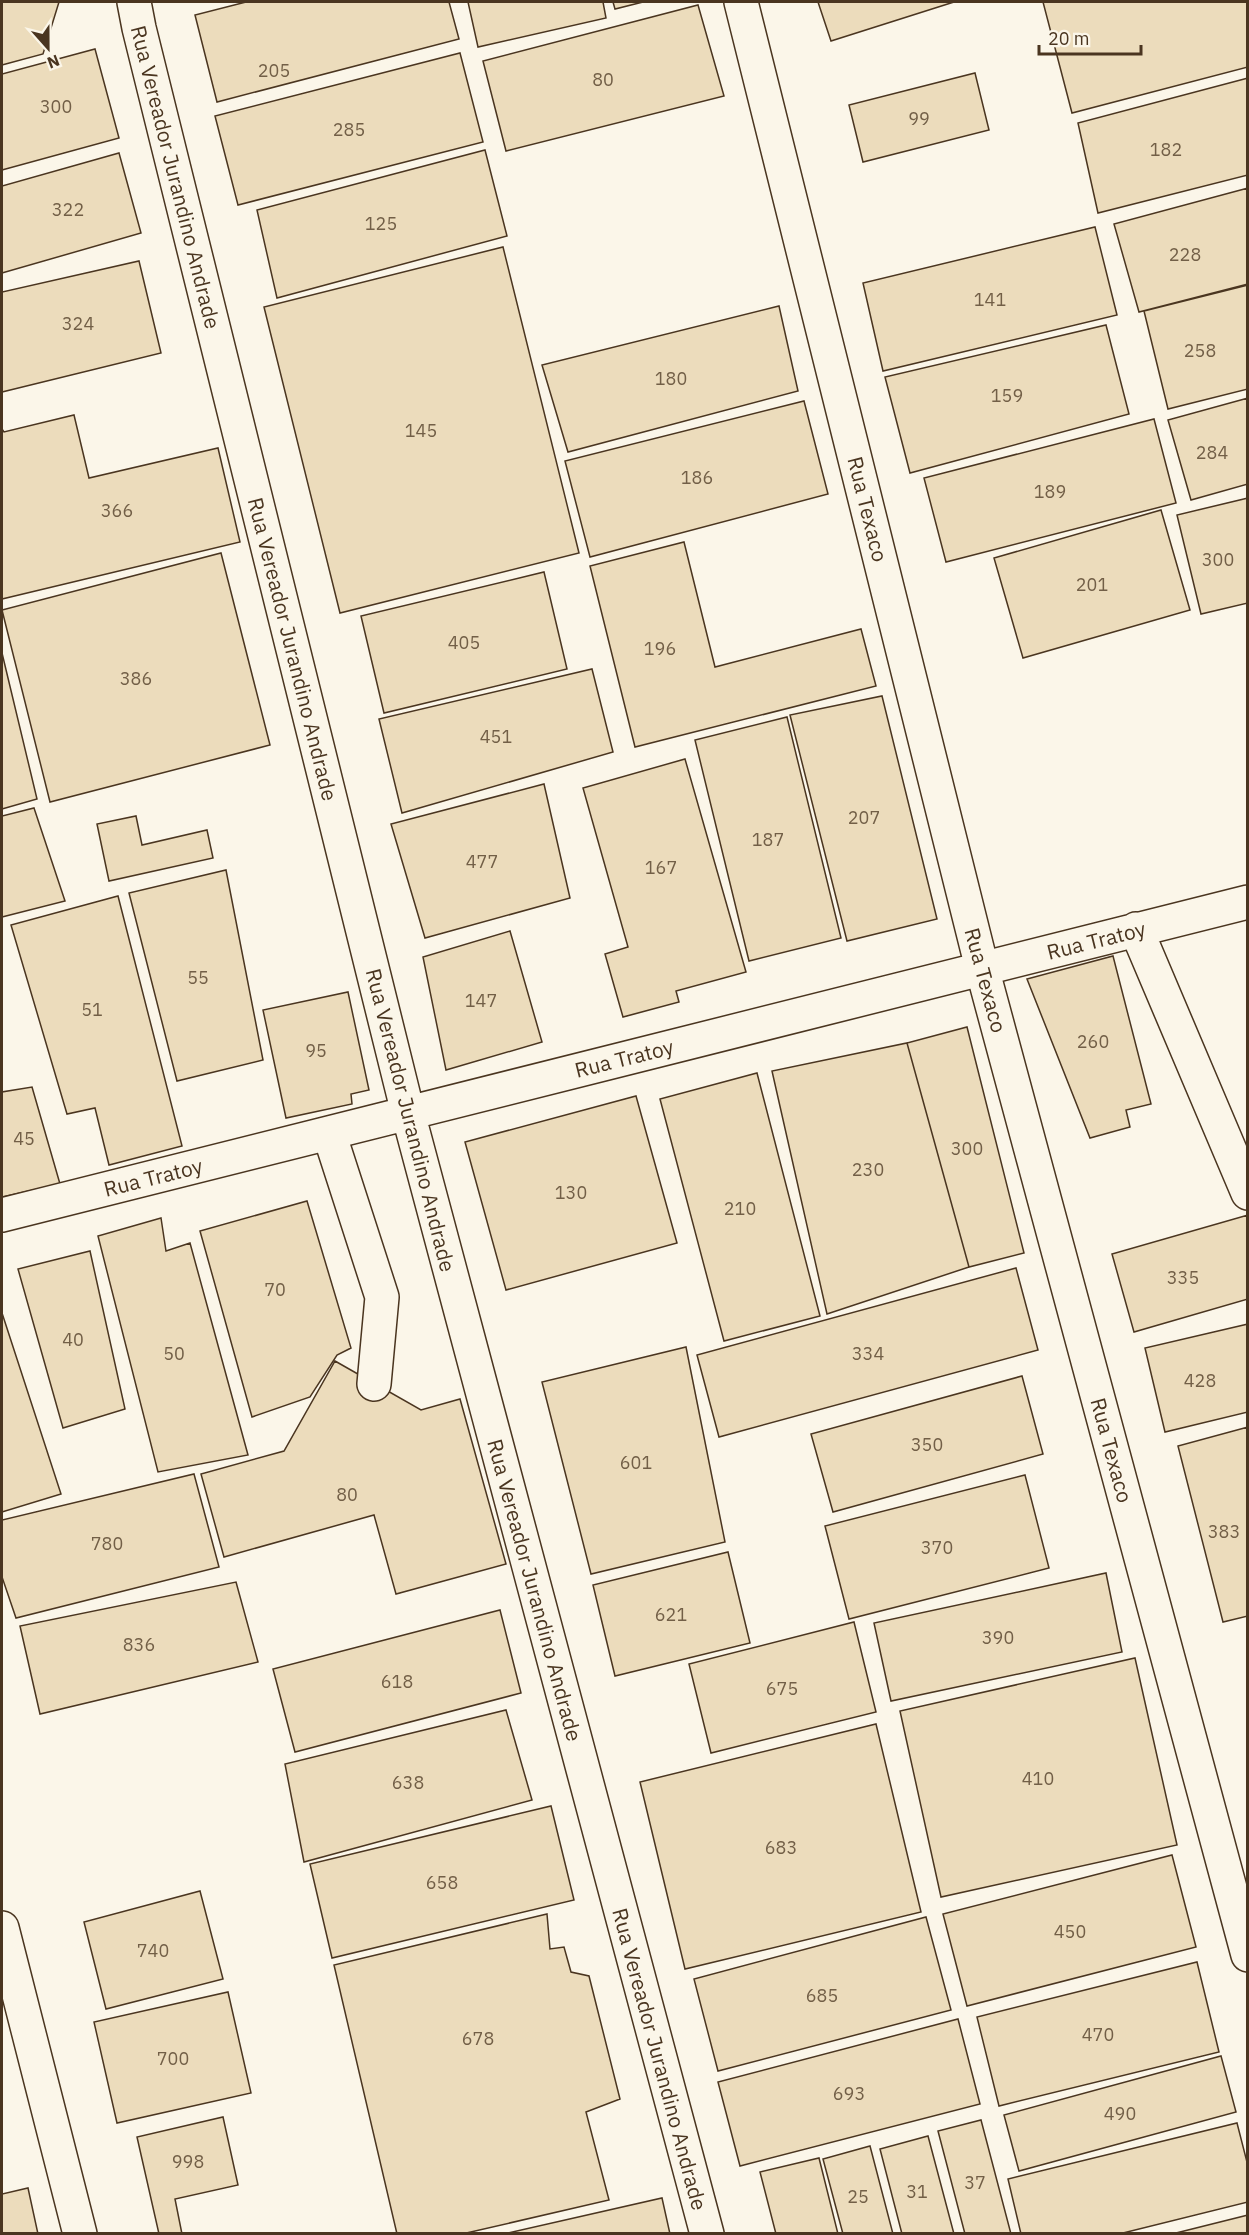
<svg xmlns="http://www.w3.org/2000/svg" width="1249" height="2235" viewBox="0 0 1249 2235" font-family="'IBM Plex Sans',sans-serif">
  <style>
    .building { fill: #ecdcbc; stroke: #4a3520; stroke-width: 1.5 }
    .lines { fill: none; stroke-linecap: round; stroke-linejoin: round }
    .minor-casing { stroke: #4a3520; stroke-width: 36 }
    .minor { stroke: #fbf6e9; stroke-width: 33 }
    .labels { text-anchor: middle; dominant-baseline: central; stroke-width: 4.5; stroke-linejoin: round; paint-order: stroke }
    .number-label { font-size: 18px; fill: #725f47 }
    .street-label { font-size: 21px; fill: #4a3520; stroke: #fbf6e9 }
  </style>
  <rect width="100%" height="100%" fill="#fbf6e9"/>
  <!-- building -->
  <path class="building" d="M 2,2 L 59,2 L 43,54 L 2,65 Z
    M 246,2 L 449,2 L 459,39 L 217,102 L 195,15 Z
    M 468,2 L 603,2 L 606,18 L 478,47 Z
    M 613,2 L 643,2 L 615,9 Z
    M 818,2 L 954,2 L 831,41 Z
    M 1043,2 L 1248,2 L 1248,67 L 1072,113 Z
    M 698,5 L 724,96 L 506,151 L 483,61 Z
    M 95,49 L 119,138 L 2,170 L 2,74 Z
    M 460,53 L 483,142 L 238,205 L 215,116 Z
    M 975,73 L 989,130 L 863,162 L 849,105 Z
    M 1248,78 L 1248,175 L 1098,213 L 1078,123 Z
    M 485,150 L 507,236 L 277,298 L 257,210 Z
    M 119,153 L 141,233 L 2,273 L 2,186 Z
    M 1248,188 L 1248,284 L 1139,312 L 1114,224 Z
    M 1095,227 L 1117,315 L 883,371 L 863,283 Z
    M 503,247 L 579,553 L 340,613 L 264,307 Z
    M 139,261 L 161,353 L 2,392 L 2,292 Z
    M 1248,285 L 1248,389 L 1168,409 L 1144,311 Z
    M 779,306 L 798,391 L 568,452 L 542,365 Z
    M 1106,325 L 1129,414 L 910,473 L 885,377 Z
    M 1248,398 L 1248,484 L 1191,500 L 1168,420 Z
    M 804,401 L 828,494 L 590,557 L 565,461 Z
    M 74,415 L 89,478 L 218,448 L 240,542 L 2,599 L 2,429 L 4,432 Z
    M 1154,419 L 1176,503 L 946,562 L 924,478 Z
    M 1248,498 L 1248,603 L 1201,614 L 1177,515 Z
    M 1161,510 L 1190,610 L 1023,658 L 994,558 Z
    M 684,542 L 715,667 L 861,629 L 876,686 L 635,747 L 590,566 Z
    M 221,553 L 270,745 L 50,802 L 2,610 Z
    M 544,572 L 567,669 L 384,713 L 361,616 Z
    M 2,653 L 37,799 L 2,809 Z
    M 592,669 L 613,752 L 402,813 L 379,719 Z
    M 882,696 L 937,919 L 847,941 L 790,715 Z
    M 787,717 L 841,938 L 749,961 L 695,740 Z
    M 685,759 L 746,972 L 676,991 L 679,1002 L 623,1017 L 605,954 L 628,947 L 583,788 Z
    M 544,784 L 570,898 L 425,938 L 391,824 Z
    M 34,808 L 65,901 L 2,917 L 2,816 Z
    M 136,816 L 142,845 L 207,830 L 213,858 L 109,881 L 97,824 Z
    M 226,870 L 263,1060 L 177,1081 L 129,893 Z
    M 118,896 L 182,1146 L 109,1165 L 95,1108 L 67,1114 L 11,925 Z
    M 510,931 L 542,1042 L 446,1070 L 423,957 Z
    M 1113,956 L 1151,1104 L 1126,1110 L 1130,1127 L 1090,1138 L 1027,979 Z
    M 348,992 L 369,1090 L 351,1094 L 352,1104 L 286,1118 L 263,1010 Z
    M 967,1027 L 1024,1253 L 969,1267 L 907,1043 Z
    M 907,1043 L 969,1267 L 827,1314 L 772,1071 Z
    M 757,1073 L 820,1316 L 724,1341 L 660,1099 Z
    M 32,1087 L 60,1184 L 2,1197 L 2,1092 Z
    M 636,1096 L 677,1243 L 506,1290 L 465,1142 Z
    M 307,1201 L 351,1348 L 337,1355 L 310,1397 L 252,1417 L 200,1231 Z
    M 1248,1215 L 1248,1299 L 1134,1332 L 1112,1254 Z
    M 161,1218 L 166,1251 L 190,1243 L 248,1455 L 158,1472 L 98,1236 Z
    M 90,1251 L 125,1409 L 63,1428 L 18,1269 Z
    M 1016,1268 L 1038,1350 L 719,1437 L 697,1355 Z
    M 2,1313 L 61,1494 L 2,1512 Z
    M 1248,1324 L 1248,1412 L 1165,1432 L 1145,1348 Z
    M 686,1347 L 725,1542 L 591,1574 L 542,1382 Z
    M 335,1361 L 421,1410 L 460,1399 L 506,1564 L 396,1594 L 374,1515 L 224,1557 L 201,1474 L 284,1451 Z
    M 1022,1376 L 1043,1454 L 833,1512 L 811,1434 Z
    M 1248,1427 L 1248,1616 L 1223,1622 L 1178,1446 Z
    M 194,1474 L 219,1567 L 16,1618 L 2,1577 L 2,1520 Z
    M 1025,1475 L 1049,1568 L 849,1619 L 825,1526 Z
    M 728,1552 L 750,1643 L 615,1676 L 593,1585 Z
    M 1106,1573 L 1122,1652 L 891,1701 L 874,1623 Z
    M 236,1582 L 258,1662 L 40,1714 L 20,1626 Z
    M 500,1610 L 521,1693 L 295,1752 L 273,1669 Z
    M 854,1622 L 876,1712 L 711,1753 L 689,1664 Z
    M 1135,1658 L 1177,1845 L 941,1897 L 900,1711 Z
    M 506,1710 L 532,1800 L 304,1862 L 285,1764 Z
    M 876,1724 L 921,1912 L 685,1969 L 640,1782 Z
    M 551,1806 L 574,1900 L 332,1958 L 310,1864 Z
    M 1172,1855 L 1196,1947 L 967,2006 L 943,1914 Z
    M 200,1891 L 223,1979 L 106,2009 L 84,1922 Z
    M 547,1914 L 550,1949 L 564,1947 L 571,1972 L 589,1976 L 620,2099 L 586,2112 L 609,2200 L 462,2234 L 397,2234 L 334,1965 Z
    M 926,1917 L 951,2010 L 718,2071 L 694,1979 Z
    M 1197,1962 L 1219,2052 L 999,2106 L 977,2017 Z
    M 228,1992 L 251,2093 L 117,2123 L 94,2022 Z
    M 958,2019 L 980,2104 L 740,2166 L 718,2082 Z
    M 1221,2056 L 1236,2112 L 1019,2171 L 1004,2115 Z
    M 223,2117 L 238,2185 L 175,2199 L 182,2234 L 159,2234 L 137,2137 Z
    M 981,2120 L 1011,2234 L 965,2234 L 938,2131 Z
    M 1237,2123 L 1248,2166 L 1248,2202 L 1119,2234 L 1021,2234 L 1008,2179 Z
    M 928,2136 L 954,2234 L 902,2234 L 880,2149 Z
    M 870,2146 L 893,2234 L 843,2234 L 823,2159 Z
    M 819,2158 L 838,2234 L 776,2234 L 760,2172 Z
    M 28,2188 L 38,2234 L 2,2234 L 2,2194 Z
    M 662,2198 L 670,2234 L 504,2234 Z
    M 1248,2215 L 1248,2234 L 1172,2234 Z"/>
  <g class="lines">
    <defs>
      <path id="minor" d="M 134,2 L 139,28 L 408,1113 L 707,2234
        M 741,2 L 982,968 L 1248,1955
        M 1136,929 L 1248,1193
        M 329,1133 L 382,1297 L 374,1384
        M 2,1215 L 1248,902
        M 2,1928 L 80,2234"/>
    </defs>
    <!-- minor casing -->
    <use href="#minor" class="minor-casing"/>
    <!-- minor -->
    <use href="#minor" class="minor"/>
  </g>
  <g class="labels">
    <!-- number labels -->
    <g class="number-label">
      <text x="274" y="70">205</text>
      <text x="603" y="79">80</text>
      <text x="56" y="106">300</text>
      <text x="919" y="118">99</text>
      <text x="349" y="129">285</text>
      <text x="1166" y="149">182</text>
      <text x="68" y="209">322</text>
      <text x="381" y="223">125</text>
      <text x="1185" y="254">228</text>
      <text x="990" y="299">141</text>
      <text x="78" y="323">324</text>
      <text x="1200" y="350">258</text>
      <text x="671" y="378">180</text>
      <text x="1007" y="395">159</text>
      <text x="421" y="430">145</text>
      <text x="1212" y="452">284</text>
      <text x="697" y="477">186</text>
      <text x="1050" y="491">189</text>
      <text x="117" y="510">366</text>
      <text x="1218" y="559">300</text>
      <text x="1092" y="584">201</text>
      <text x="464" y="642">405</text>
      <text x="660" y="648">196</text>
      <text x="136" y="678">386</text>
      <text x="496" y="736">451</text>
      <text x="864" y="817">207</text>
      <text x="768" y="839">187</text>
      <text x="482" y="861">477</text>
      <text x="661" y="867">167</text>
      <text x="198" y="977">55</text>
      <text x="481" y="1000">147</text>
      <text x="92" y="1009">51</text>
      <text x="1093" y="1041">260</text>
      <text x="316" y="1050">95</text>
      <text x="24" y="1138">45</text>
      <text x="967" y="1148">300</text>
      <text x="868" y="1169">230</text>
      <text x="571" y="1192">130</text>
      <text x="740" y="1208">210</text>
      <text x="1183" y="1277">335</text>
      <text x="275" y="1289">70</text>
      <text x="73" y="1339">40</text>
      <text x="174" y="1353">50</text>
      <text x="868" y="1353">334</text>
      <text x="1200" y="1380">428</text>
      <text x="927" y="1444">350</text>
      <text x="636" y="1462">601</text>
      <text x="347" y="1494">80</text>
      <text x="1224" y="1531">383</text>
      <text x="107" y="1543">780</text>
      <text x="937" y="1547">370</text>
      <text x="671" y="1614">621</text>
      <text x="998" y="1637">390</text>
      <text x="139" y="1644">836</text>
      <text x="397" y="1681">618</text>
      <text x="782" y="1688">675</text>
      <text x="1038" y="1778">410</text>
      <text x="408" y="1782">638</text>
      <text x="781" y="1847">683</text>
      <text x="442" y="1882">658</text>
      <text x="1070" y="1931">450</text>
      <text x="153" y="1950">740</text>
      <text x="822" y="1995">685</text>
      <text x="1098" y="2034">470</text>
      <text x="478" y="2038">678</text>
      <text x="173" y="2058">700</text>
      <text x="849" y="2093">693</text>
      <text x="1120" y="2113">490</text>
      <text x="188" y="2161">998</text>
      <text x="975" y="2182">37</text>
      <text x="917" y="2191">31</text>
      <text x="858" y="2196">25</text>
    </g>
    <!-- street labels -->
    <g class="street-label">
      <text transform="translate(176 177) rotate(76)">Rua Vereador Jurandino Andrade</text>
      <text transform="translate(868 509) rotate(76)">Rua Texaco</text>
      <text transform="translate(293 649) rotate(76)">Rua Vereador Jurandino Andrade</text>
      <text transform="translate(1096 940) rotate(-14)">Rua Tratoy</text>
      <text transform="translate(986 980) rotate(75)">Rua Texaco</text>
      <text transform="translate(624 1058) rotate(-14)">Rua Tratoy</text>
      <text transform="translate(411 1120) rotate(76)">Rua Vereador Jurandino Andrade</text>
      <text transform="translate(153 1177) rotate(-14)">Rua Tratoy</text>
      <text transform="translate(1112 1450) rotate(75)">Rua Texaco</text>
      <text transform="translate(535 1590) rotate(75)">Rua Vereador Jurandino Andrade</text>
      <text transform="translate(660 2059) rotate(75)">Rua Vereador Jurandino Andrade</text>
    </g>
  </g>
  <!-- border -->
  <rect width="1249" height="2235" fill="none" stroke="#4a3520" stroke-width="6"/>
  <!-- north arrow -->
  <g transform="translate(48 48) rotate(159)" stroke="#fbf6e9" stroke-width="4.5" paint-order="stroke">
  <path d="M0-4.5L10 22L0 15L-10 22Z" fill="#4a3520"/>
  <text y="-9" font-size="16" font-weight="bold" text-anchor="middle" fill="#4a3520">N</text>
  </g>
  <!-- scale -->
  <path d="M1039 45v9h102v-9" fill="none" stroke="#4a3520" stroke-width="3"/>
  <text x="1048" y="45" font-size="18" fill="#4a3520" stroke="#fbf6e9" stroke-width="4.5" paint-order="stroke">20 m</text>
</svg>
